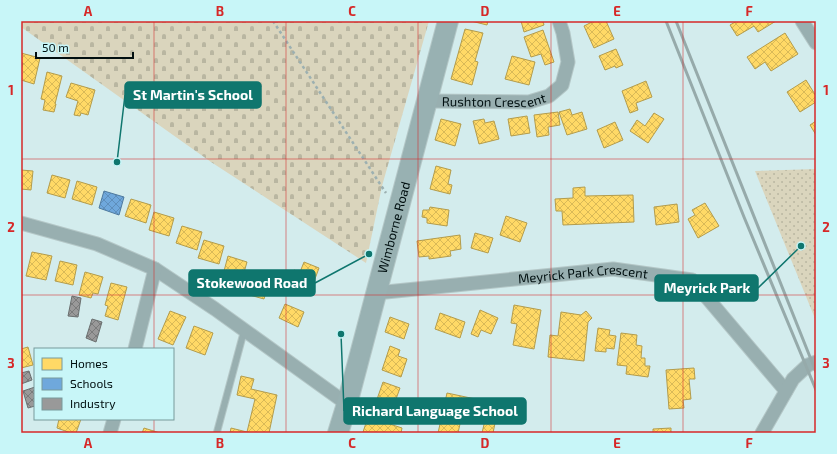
<svg xmlns="http://www.w3.org/2000/svg" width="837" height="454" viewBox="0 0 837 454" font-family="'Exo 2',sans-serif">
  <style>
    .cemetery { fill: url(#cemetery-stones) }
    .park { fill: url(#park-dots) }
    .homes { fill: url(#homes-cross-hatch); stroke: #b39c4c }
    .schools { fill: url(#schools-cross-hatch); stroke: #4e7a9f }
    .industry { fill: url(#industry-cross-hatch); stroke: #6b7070 }
    .lines { fill: none; stroke-linecap: round; stroke-linejoin: round }
    .service-casing { stroke: #b4c7c7; stroke-width: 8 }
    .minor-casing { stroke: #b4c7c7; stroke-width: 15 }
    .primary-casing { stroke: #b4c7c7; stroke-width: 22 }
    .path { stroke: #9cb0b1; stroke-width: 2.5; stroke-dasharray: 3 3; stroke-linecap: butt }
    .service { stroke: #98afb0; stroke-width: 6 }
    .minor { stroke: #98afb0; stroke-width: 13 }
    .primary { stroke: #98b1b2; stroke-width: 20 }
    .rail { stroke: #96aaaa; stroke-width: 3 }
    .grid { fill: none; stroke: #d62828; stroke-width: 1; stroke-opacity: 0.55 }
    .labels { text-anchor: middle; dominant-baseline: central; stroke-width: 4; stroke-linejoin: round; paint-order: stroke }
    .street-label { font-size: 13px; fill: #010f10; stroke: #c8f6f8 }
    .leader { fill: none; stroke: #0f766e; stroke-width: 1.5 }
    .callout-dot { fill: #0f766e; stroke: #c8f6f8; stroke-width: 1.5 }
    .callout { fill: #0f766e; stroke: #0f766e; stroke-width: 1.5 }
    .callout-label { font-size: 14px; text-anchor: middle; font-weight: bold; fill: #fff }
    .neatline { fill: none; stroke: #d62828; stroke-width: 1.5 }
    .grid-label { font-size: 13px; text-anchor: middle; font-weight: bold; fill: #d62828 }
  </style>
  <defs>
    <pattern id="cemetery-stones" width="16" height="16" patternUnits="userSpaceOnUse"><rect width="16" height="16" fill="#dad5bd"/><path d="M2 7V4a2 2 0 0 1 4 0v3zM10 15v-3a2 2 0 0 1 4 0v3z" fill="#b9b6a1"/></pattern>
    <pattern id="park-dots" width="8" height="8" patternUnits="userSpaceOnUse"><rect width="8" height="8" fill="#dad5bd"/><path d="M2 2h.1M6 6h.1" fill="none" stroke="#b9b6a1" stroke-width="1.8" stroke-linecap="round"/></pattern>
    <pattern id="homes-cross-hatch" width="8" height="8" patternUnits="userSpaceOnUse"><rect width="8" height="8" fill="#ffd966"/><path d="M0 0l8 8M0 8l8-8" fill="none" stroke="#d9b957"/></pattern>
    <pattern id="schools-cross-hatch" width="8" height="8" patternUnits="userSpaceOnUse"><rect width="8" height="8" fill="#6fa8dc"/><path d="M0 0l8 8M0 8l8-8" fill="none" stroke="#5e8fbc"/></pattern>
    <pattern id="industry-cross-hatch" width="8" height="8" patternUnits="userSpaceOnUse"><rect width="8" height="8" fill="#999"/><path d="M0 0l8 8M0 8l8-8" fill="none" stroke="#7a7b7b"/></pattern>
  </defs>
  <rect width="100%" height="100%" fill="#d3eced"/>
  <!-- cemetery -->
  <path class="cemetery" d="M 21,21 L 429,21 L 382,186 L 366,263 L 211,162 L 21,27 Z"/>
  <!-- park -->
  <path class="park" d="M 816,169 L 816,321 L 755,171 Z"/>
  <!-- homes -->
  <path class="homes" d="M 471,21 L 488,21 L 487,25 Z
    M 521,21 L 543,21 L 544,25 L 524,32 Z
    M 594,21 L 606,21 L 614,39 L 594,48 L 584,26 Z
    M 737,21 L 776,21 L 758,32 L 754,26 L 737,36 L 730,25 Z
    M 465,29 L 483,33 L 475,61 L 478,62 L 472,85 L 451,79 Z
    M 543,30 L 554,62 L 545,65 L 541,54 L 531,57 L 524,37 Z
    M 785,33 L 798,54 L 771,71 L 765,62 L 755,69 L 747,57 Z
    M 616,49 L 623,65 L 616,68 L 615,66 L 605,70 L 599,56 Z
    M 21,53 L 40,58 L 34,84 L 21,80 L 21,70 L 23,63 L 21,63 Z
    M 512,56 L 535,62 L 529,85 L 505,79 Z
    M 47,72 L 62,76 L 55,104 L 56,104 L 54,112 L 43,110 L 45,100 L 41,99 Z
    M 806,80 L 816,96 L 816,102 L 800,112 L 787,92 Z
    M 646,81 L 652,97 L 636,103 L 638,110 L 630,113 L 622,91 Z
    M 71,83 L 95,90 L 88,115 L 81,113 L 80,116 L 74,115 L 78,101 L 66,97 Z
    M 570,109 L 572,115 L 582,112 L 587,129 L 567,135 L 559,112 Z
    M 558,112 L 560,125 L 548,127 L 549,135 L 537,137 L 534,115 Z
    M 654,113 L 664,119 L 648,143 L 630,131 L 637,120 L 645,126 Z
    M 527,116 L 530,133 L 511,136 L 508,119 Z
    M 441,119 L 461,124 L 455,146 L 435,140 Z
    M 484,119 L 485,123 L 494,121 L 499,139 L 479,144 L 473,121 Z
    M 816,121 L 816,135 L 810,125 Z
    M 615,122 L 623,140 L 604,148 L 597,130 Z
    M 436,166 L 451,170 L 448,184 L 452,185 L 450,194 L 430,189 Z
    M 21,170 L 33,171 L 31,190 L 21,189 Z
    M 52,175 L 70,180 L 65,198 L 47,193 Z
    M 77,181 L 97,187 L 92,205 L 72,199 Z
    M 585,187 L 585,196 L 633,195 L 634,222 L 563,225 L 562,211 L 556,211 L 555,199 L 573,198 L 573,188 Z
    M 131,199 L 151,205 L 146,223 L 125,216 Z
    M 705,203 L 719,226 L 698,238 L 688,219 L 695,215 L 692,210 Z
    M 677,204 L 679,222 L 656,225 L 654,207 Z
    M 430,207 L 449,210 L 447,226 L 427,223 L 427,218 L 422,217 L 423,210 L 429,210 Z
    M 154,212 L 174,218 L 169,236 L 149,230 Z
    M 506,216 L 527,223 L 520,242 L 500,235 Z
    M 182,226 L 202,232 L 197,250 L 176,243 Z
    M 475,233 L 493,238 L 488,253 L 471,248 Z
    M 460,235 L 461,249 L 450,251 L 451,256 L 429,259 L 429,256 L 419,257 L 417,241 Z
    M 204,240 L 224,246 L 219,264 L 198,258 Z
    M 32,252 L 52,256 L 46,280 L 26,276 Z
    M 228,256 L 247,262 L 243,276 L 224,271 Z
    M 60,261 L 77,265 L 73,285 L 55,281 Z
    M 304,262 L 319,268 L 312,287 L 291,279 L 294,270 L 300,272 Z
    M 252,271 L 270,276 L 269,278 L 271,278 L 270,285 L 268,284 L 264,299 L 246,294 Z
    M 85,272 L 103,277 L 98,294 L 93,293 L 91,298 L 79,295 Z
    M 111,283 L 127,287 L 118,320 L 105,316 L 108,306 L 105,305 Z
    M 285,304 L 304,312 L 298,327 L 279,318 Z
    M 514,305 L 541,310 L 534,349 L 513,345 L 517,324 L 511,323 Z
    M 480,310 L 498,318 L 491,334 L 481,330 L 478,337 L 471,334 Z
    M 170,311 L 186,317 L 173,345 L 158,339 Z
    M 586,311 L 592,318 L 588,322 L 584,361 L 548,357 L 550,335 L 558,336 L 561,312 L 581,315 Z
    M 440,313 L 465,322 L 460,338 L 435,329 Z
    M 390,317 L 409,324 L 404,339 L 385,332 Z
    M 194,326 L 213,333 L 205,355 L 186,348 Z
    M 598,328 L 610,330 L 609,335 L 616,336 L 614,349 L 606,348 L 606,352 L 595,351 Z
    M 621,333 L 637,335 L 636,345 L 642,346 L 641,358 L 645,358 L 645,366 L 650,366 L 648,377 L 626,374 L 627,366 L 617,365 Z
    M 390,346 L 400,350 L 398,356 L 407,359 L 401,377 L 382,370 Z
    M 28,347 L 33,365 L 21,368 L 21,349 Z
    M 694,368 L 695,379 L 689,379 L 691,399 L 683,400 L 684,408 L 669,409 L 666,370 Z
    M 241,376 L 254,379 L 251,389 L 277,395 L 269,433 L 230,433 L 231,428 L 247,432 L 255,399 L 237,395 Z
    M 383,382 L 400,388 L 392,410 L 375,405 Z
    M 447,393 L 499,404 L 493,433 L 482,433 L 485,420 L 462,415 L 458,433 L 438,433 Z
    M 368,417 L 402,428 L 401,433 L 363,432 Z
    M 59,419 L 81,419 L 76,433 L 71,433 L 57,428 Z
    M 144,428 L 160,433 L 142,433 Z
    M 671,428 L 671,433 L 653,433 L 653,429 Z"/>
  <!-- schools -->
  <path class="schools" d="M 104,191 L 124,197 L 119,215 L 99,208 Z"/>
  <!-- industry -->
  <path class="industry" d="M 72,296 L 81,298 L 78,317 L 68,316 Z
    M 92,319 L 102,322 L 96,342 L 86,338 Z
    M 29,371 L 32,380 L 21,384 L 21,373 Z
    M 35,387 L 35,406 L 28,408 L 23,391 Z"/>
  <g class="lines">
    <defs>
      <path id="service" d="M 217,432 L 244,331"/>
      <g id="minor">
        <path d="M 802,21 L 816,43"/>
        <path id="s1" d="M 427,101 L 529,102 L 549,96 L 562,85 L 568,62 L 563,33 L 559,21"/>
        <path d="M 21,223 L 97,244 L 155,269 L 215,309 L 347,404"/>
        <path id="s2" d="M 376,293 L 613,269 L 692,280 L 786,391"/>
        <path d="M 135,349 L 155,269"/>
        <path d="M 110,433 L 114,419"/>
        <path d="M 762,433 L 793,379 L 808,365 L 816,362"/>
      </g>
      <g id="primary">
        <path id="s3" d="M 338,433 L 347,404 L 448,21"/>
      </g>
    </defs>
    <!-- service casing -->
    <use href="#service" class="service-casing"/>
    <!-- minor casing -->
    <use href="#minor" class="minor-casing"/>
    <!-- primary casing -->
    <use href="#primary" class="primary-casing"/>
    <!-- path -->
    <path class="path" d="M 273,21 L 386,193"/>
    <!-- service -->
    <use href="#service" class="service"/>
    <!-- minor -->
    <use href="#minor" class="minor"/>
    <!-- primary -->
    <use href="#primary" class="primary"/>
    <!-- rail -->
    <path class="rail" d="M 666,21 L 744,217 L 816,390
      M 676,21 L 816,372"/>
  </g>
  <!-- grid -->
  <path class="grid" d="M 154,21 L 154,349M 286,21 L 286,433M 418,21 L 418,433M 551,21 L 551,433M 683,21 L 683,433M 21,159 L 816,159M 21,295 L 816,295M 154,419 L 154,433"/>
  <g class="labels">
    <!-- street labels -->
    <g class="street-label">
      <text stroke="none"><textPath href="#s1" startOffset="67">Rushton Crescent</textPath></text>
      <text stroke="none"><textPath href="#s3" startOffset="213">Wimborne Road</textPath></text>
      <text stroke="none"><textPath href="#s2" startOffset="208">Meyrick Park Crescent</textPath></text>
    </g>
  </g>
  <!-- callouts -->
  <path class="leader" d="M117 162L125 95M369 254L315 283M801 246L758 288M341 334L344 411"/>
  <g class="callout-dot">
    <circle cx="117" cy="162" r="4"/>
    <circle cx="369" cy="254" r="4"/>
    <circle cx="801" cy="246" r="4"/>
    <circle cx="341" cy="334" r="4"/>
  </g>
  <g class="callout">
    <rect x="125" y="82" width="136" height="26" rx="4"/>
    <rect x="189" y="270" width="126" height="26" rx="4"/>
    <rect x="655" y="275" width="103" height="26" rx="4"/>
    <rect x="344" y="398" width="182" height="26" rx="4"/>
  </g>
  <g class="callout-label">
    <text x="193" y="100">St Martin's School</text>
    <text x="252" y="288">Stokewood Road</text>
    <text x="707" y="293">Meyrick Park</text>
    <text x="435" y="416">Richard Language School</text>
  </g>
  <!-- border -->
  <rect width="837" height="454" fill="none" stroke="#c8f6f8" stroke-width="44"/>
  <!-- legend -->
  <rect x="34" y="348" width="140" height="72" fill="#c8f6f8" stroke="#789a9b"/>
  <rect x="42" y="358" width="20" height="12" fill="#ffd966" stroke="#789a9b"/>
  <text x="70" y="368" font-size="12" fill="#010f10">Homes</text>
  <rect x="42" y="378" width="20" height="12" fill="#6fa8dc" stroke="#789a9b"/>
  <text x="70" y="388" font-size="12" fill="#010f10">Schools</text>
  <rect x="42" y="398" width="20" height="12" fill="#999999" stroke="#789a9b"/>
  <text x="70" y="408" font-size="12" fill="#010f10">Industry</text>
  <!-- scale -->
  <path d="M36 52v6h97v-6" fill="none" stroke="#010f10" stroke-width="2"/>
  <text x="42" y="52" font-size="12" fill="#010f10" stroke="#c8f6f8" stroke-width="3" paint-order="stroke">50 m</text>
  <rect x="22" y="22" width="793" height="410" class="neatline"/>
  <g class="grid-label">
    <text x="88" y="16">A</text>
    <text x="220" y="16">B</text>
    <text x="352" y="16">C</text>
    <text x="485" y="16">D</text>
    <text x="617" y="16">E</text>
    <text x="749" y="16">F</text>
    <text x="11" y="95">1</text>
    <text x="826" y="95">1</text>
    <text x="11" y="232">2</text>
    <text x="826" y="232">2</text>
    <text x="11" y="368">3</text>
    <text x="826" y="368">3</text>
    <text x="88" y="448">A</text>
    <text x="220" y="448">B</text>
    <text x="352" y="448">C</text>
    <text x="485" y="448">D</text>
    <text x="617" y="448">E</text>
    <text x="749" y="448">F</text>
  </g>
</svg>
